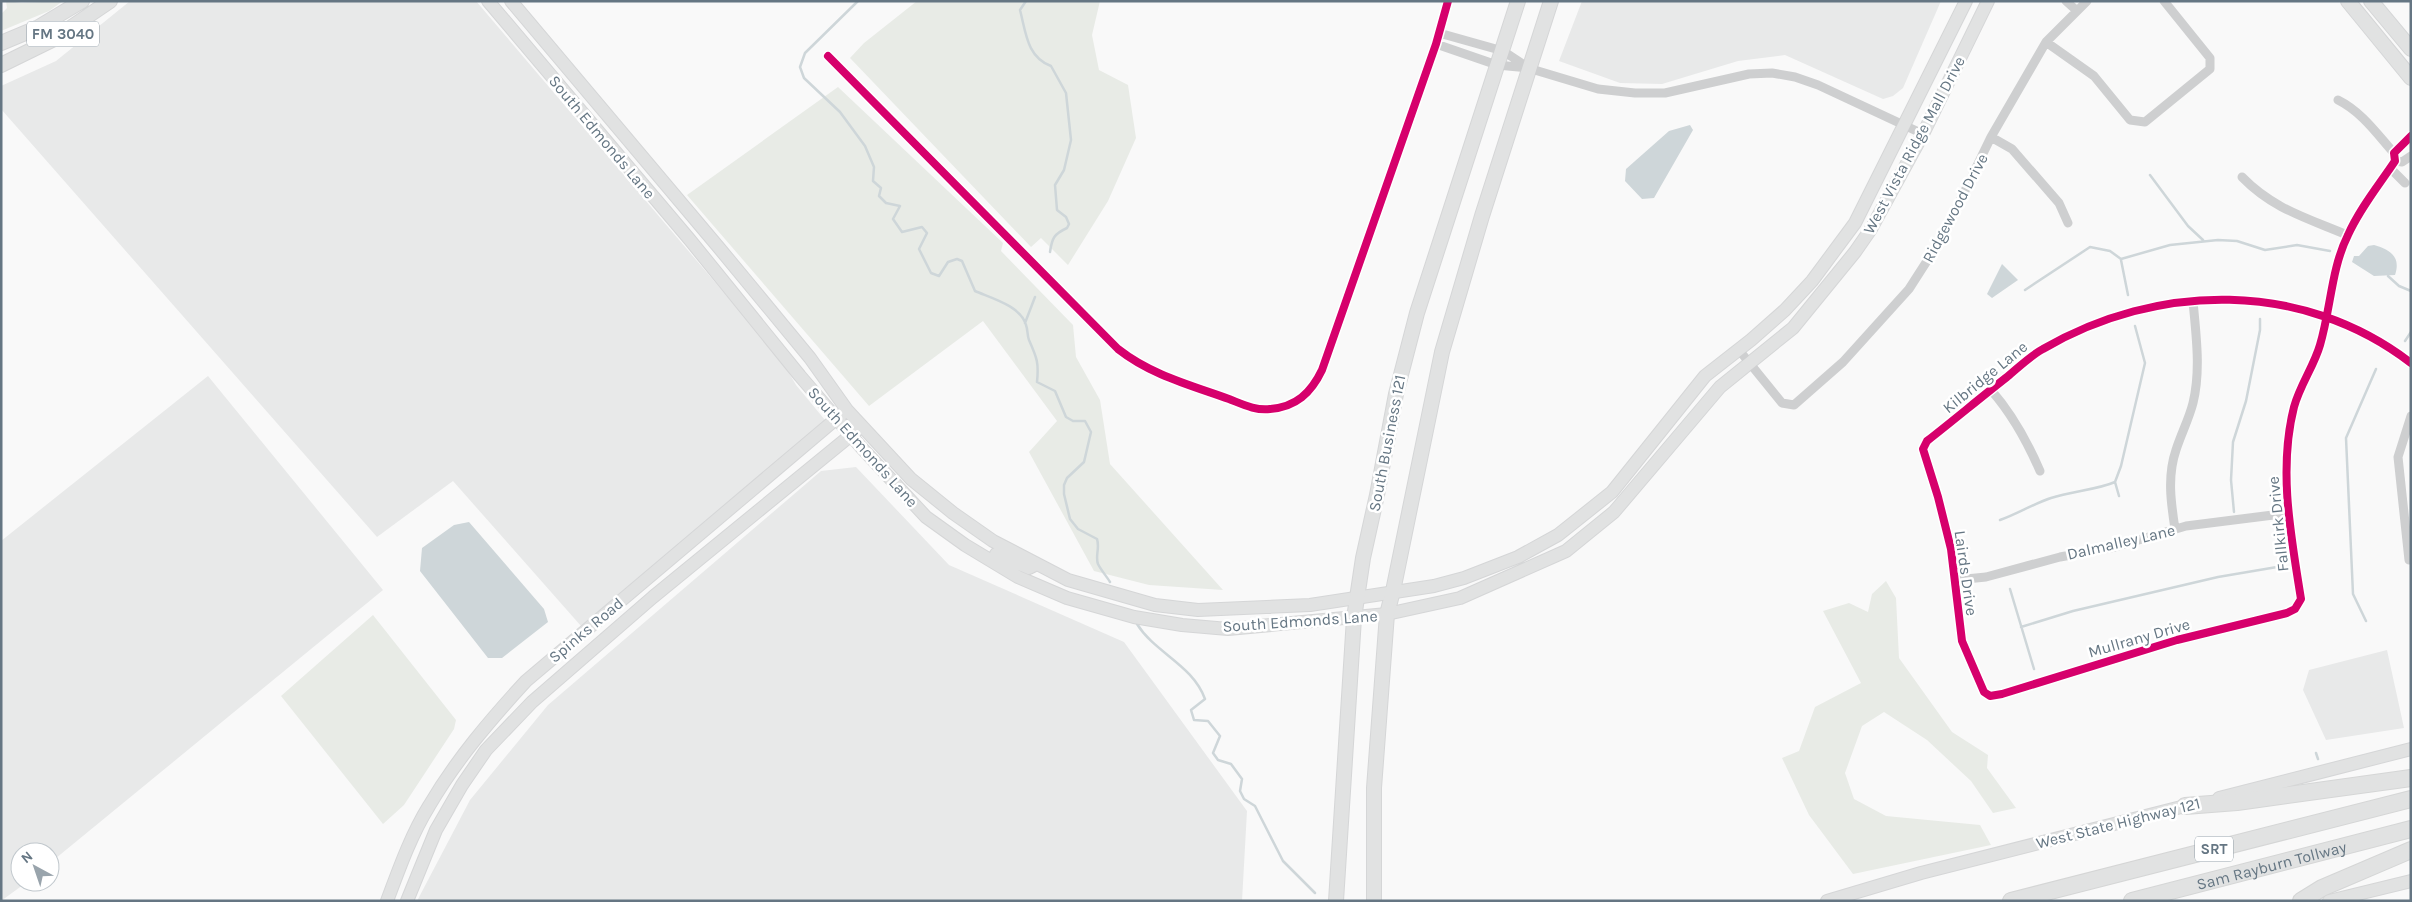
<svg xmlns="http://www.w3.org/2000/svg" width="2412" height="902" viewBox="0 0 2412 902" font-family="Karla,sans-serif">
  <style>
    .built { fill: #e8e9e9 }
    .green { fill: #e8ebe6 }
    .water { fill: #ced6d9 }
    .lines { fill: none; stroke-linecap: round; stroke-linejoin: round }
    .stream { stroke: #ced6d9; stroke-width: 2.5 }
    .secondary-casing { stroke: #d5d6d7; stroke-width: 14 }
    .primary-casing { stroke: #d5d6d7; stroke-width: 16 }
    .motorway-casing { stroke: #d5d6d6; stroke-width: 18 }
    .minor { stroke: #cecfd0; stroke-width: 9 }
    .secondary { stroke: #e1e2e2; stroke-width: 12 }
    .primary { stroke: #e1e2e2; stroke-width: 14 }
    .motorway { stroke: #e1e2e2; stroke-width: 16 }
    .cycleway-casing { stroke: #fff; stroke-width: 11 }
    .cycleway { stroke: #d6006c; stroke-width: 8 }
    .labels { text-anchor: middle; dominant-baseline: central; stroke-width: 5; stroke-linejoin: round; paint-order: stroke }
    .shield { fill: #fff; stroke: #939fa8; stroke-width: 1 }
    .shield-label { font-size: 15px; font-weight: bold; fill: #657683 }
    .street-label { font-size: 16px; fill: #657683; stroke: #fff }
  </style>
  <rect width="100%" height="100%" fill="#f9f9f9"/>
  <!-- built -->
  <path class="built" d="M 130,1 L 476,1 L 782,361 L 796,385 L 825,420 L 581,626 L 453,481 L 377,537 L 1,109 L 1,86 L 56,61 Z
    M 1582,1 L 1941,1 L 1903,88 L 1893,96 L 1883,99 L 1785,55 L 1738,61 L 1662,84 L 1620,83 L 1559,61 Z
    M 208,376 L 383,590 L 50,863 L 50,852 L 20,852 L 20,882 L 27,882 L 1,901 L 1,541 Z
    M 856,467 L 949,565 L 1124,642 L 1247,811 L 1242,901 L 417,901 L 470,800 L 548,705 L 821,471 Z
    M 2387,650 L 2404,728 L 2326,740 L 2303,690 L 2309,670 Z"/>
  <!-- green -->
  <path class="green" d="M 6,1 L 22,3 L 63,1 L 49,11 L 1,31 L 1,14 L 7,8 Z
    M 917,1 L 1100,1 L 1092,35 L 1099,70 L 1128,85 L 1136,138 L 1108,201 L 1068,265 L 1041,238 L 1031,247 L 850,58 L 864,43 Z
    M 838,87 L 1003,243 L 1001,251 L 1073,325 L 1076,357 L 1100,400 L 1110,464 L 1223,590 L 1149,585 L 1094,571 L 1029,452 L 1057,421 L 983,321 L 869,406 L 687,195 Z
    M 1886,581 L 1896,598 L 1899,658 L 1952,732 L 1988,755 L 1987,768 L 2016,808 L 1993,813 L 1971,781 L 1927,740 L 1884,712 L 1862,726 L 1845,773 L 1854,799 L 1886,816 L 1980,825 L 1991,845 L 1853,874 L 1809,815 L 1782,758 L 1799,751 L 1815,707 L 1861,683 L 1823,611 L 1849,603 L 1868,612 L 1872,594 Z
    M 373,615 L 456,720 L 454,729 L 404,805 L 383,824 L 281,696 Z"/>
  <!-- water -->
  <path class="water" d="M 1690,125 L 1693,130 L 1654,198 L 1642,199 L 1625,181 L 1626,169 L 1669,131 Z
    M 2374,245 C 2391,250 2401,257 2395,275 L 2374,276 L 2352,262 L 2354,256 L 2359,256 L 2368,246 Z
    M 2002,264 L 2018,280 L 1992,298 L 1987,294 Z
    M 469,522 L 544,609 L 548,622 L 502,658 L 488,658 L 420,571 L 422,548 L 454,525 Z"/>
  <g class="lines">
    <!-- stream -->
    <path class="stream" d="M 858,1 L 805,53 L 800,67 L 804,78 L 840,112 L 865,146 L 874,167 L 873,181 L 881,188 L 879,196 L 886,203 L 900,206 L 893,219 L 902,232 L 922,227 L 927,233 L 919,249 L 931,273 L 939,276 L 948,262 L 957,259 L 962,261 L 975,291 C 991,298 1021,306 1026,325 C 1028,330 1027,335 1029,340 C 1037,358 1039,363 1037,382 L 1055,391 L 1066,417 L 1073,421 L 1085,421 L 1091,432 L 1084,462 L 1067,478 L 1064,485 L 1064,494 L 1070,519 L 1078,529 L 1097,539 C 1100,548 1095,556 1098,564 C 1101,570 1107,577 1110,582
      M 1026,1 L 1020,10 C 1026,33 1027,57 1051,66 L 1066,93 L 1071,140 L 1064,170 L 1055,185 L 1057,210 L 1066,217 L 1069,224 L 1067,228 C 1054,234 1052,238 1050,252
      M 2150,175 L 2188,226 L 2203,240
      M 2121,260 L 2128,295
      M 2388,276 L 2399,286 L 2411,291
      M 2025,290 L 2090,247 L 2110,251 L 2121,259 L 2170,245 L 2218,240 L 2237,241 L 2265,250 L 2297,245 L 2330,251
      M 1025,323 L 1035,297
      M 2405,341 L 2411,332
      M 2119,496 L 2115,482 L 2121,466 L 2145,363 L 2135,326
      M 2234,512 L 2231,480 L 2233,442 L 2246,401 L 2260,330 L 2260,319
      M 2000,520 C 2017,514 2033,504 2051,498 C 2071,491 2097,490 2115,482
      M 2010,589 L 2034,669
      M 2366,621 L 2353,594 L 2346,438 L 2376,369
      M 1137,624 C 1155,653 1193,665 1205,699 L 1191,710 L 1194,720 L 1208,721 L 1220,736 L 1213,753 L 1218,760 L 1231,764 L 1242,779 L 1240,791 L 1244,799 L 1255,806 L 1283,861 L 1315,893
      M 2021,627 L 2073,611 L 2218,577 L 2277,567
      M 2316,753 L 2318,759"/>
    <defs>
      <path id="secondary" d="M 488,1 L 690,240 L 800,376 L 861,447 L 926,517 L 965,545 L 1018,577 L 1067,598 L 1134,617 L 1182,625 L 1228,629 L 1387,614 L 1460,598 L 1566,551 L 1614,512 L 1720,387 L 1793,328 L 1855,252 L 1871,229 L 1923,134 L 1988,1
        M 511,1 L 720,249 L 810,358 L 847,410 L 911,479 L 953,513 L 993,541 L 1068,580 L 1155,605 L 1198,610 L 1310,605 L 1434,586 L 1464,578 L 1518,557 L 1558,535 L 1612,492 L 1705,376 L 1751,340 L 1785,310 L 1812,281 L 1855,223 L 1966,1
        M 996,554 L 1029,568 L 1033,566
        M 2219,798 L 2411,749
        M 387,901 C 399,869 411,835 429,806 C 456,760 490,720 526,681 L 843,413
        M 407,901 L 436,830 L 462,785 L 486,750 L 532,702 L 653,597 L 856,431
        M 1827,901 L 1921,873 L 2193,804
        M 2329,901 L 2411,881"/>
      <path id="primary" d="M 2348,1 L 2411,78
        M 2371,1 L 2411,49
        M 1,43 L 37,28 L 82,1
        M 1,65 L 54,39 L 110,1
        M 1336,901 L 1354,618 L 1363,558 L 1377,495 L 1396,394 L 1417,313 L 1518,1
        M 1374,901 L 1374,788 L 1387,614 L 1393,591 L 1442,352 L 1482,216 L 1551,1"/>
      <g id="motorway">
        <path d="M 2185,806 L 2237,802 L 2411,778"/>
        <path d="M 2011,901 L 2411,799"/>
        <path id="s1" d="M 2132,901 L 2411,829"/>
        <path d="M 2301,901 L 2322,888 L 2411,850"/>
      </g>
    </defs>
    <!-- secondary casing -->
    <use href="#secondary" class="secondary-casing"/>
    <!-- primary casing -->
    <use href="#primary" class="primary-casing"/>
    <!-- motorway casing -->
    <use href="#motorway" class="motorway-casing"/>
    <!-- minor -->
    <path class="minor" d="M 2066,1 L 2076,10
      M 1439,33 L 1503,51 L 1526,66
      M 2046,42 L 2094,76 L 2130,120 L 2145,122 L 2210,69 L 2210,58 L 2164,1
      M 1436,44 L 1497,65 L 1528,68 L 1598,89 L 1635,93 L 1665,93 L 1749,74 L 1772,73 L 1795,77 L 1818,85 L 1923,134
      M 828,56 L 1118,349 C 1151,375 1190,385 1229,399 C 1242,404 1256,411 1270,409 C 1296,407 1311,393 1322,370 L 1436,44 L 1448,1
      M 2338,100 C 2362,112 2377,134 2394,153
      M 2411,136 L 2394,153 L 2395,161 C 2379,185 2360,208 2348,235 C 2331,269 2331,308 2320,345 C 2314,366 2300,385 2294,407 C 2278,470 2291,536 2301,599 L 2295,609 L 2287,613 L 2177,640 L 2002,694 L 1990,696 L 1984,692 L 1962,641 L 1951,549 L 1938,497 L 1923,449 L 1927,441 C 1954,420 1980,398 2007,377 C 2019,367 2030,356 2043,349 C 2158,282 2303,280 2411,363
      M 1991,137 L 2012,149 L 2059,203 L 2068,223
      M 2395,161 L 2402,162 L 2411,156
      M 2390,168 L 2405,183
      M 2242,177 C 2273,209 2307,218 2347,235
      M 1739,350 L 1782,403 L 1794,405 L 1843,362 L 1909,289 L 1943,236 L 1991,137 L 2046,42 L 2087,1
      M 1991,390 C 2013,415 2027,441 2040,471
      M 2175,529 C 2171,503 2167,476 2176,450 C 2181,434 2189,419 2193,403 C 2201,370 2196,335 2193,301
      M 2409,560 L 2398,457 L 2411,416
      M 1956,580 L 1986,577 L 2060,557 L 2115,547 L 2186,526 L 2289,513"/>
    <!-- secondary -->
    <use href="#secondary" class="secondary"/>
    <!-- primary -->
    <use href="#primary" class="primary"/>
    <!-- motorway -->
    <use href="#motorway" class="motorway"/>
    <defs>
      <path id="cycleway" d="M 828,56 L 1118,349 C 1151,375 1190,385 1229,399 C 1242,404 1256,411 1270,409 C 1296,407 1311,393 1322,370 L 1436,44 L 1448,1
        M 2411,136 L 2394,153 L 2395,161 C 2379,185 2360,208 2348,235 C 2331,269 2331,308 2320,345 C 2314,366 2300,385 2294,407 C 2278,470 2291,536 2301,599 L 2295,609 L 2287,613 L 2177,640 L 2002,694 L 1990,696 L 1984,692 L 1962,641 L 1951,549 L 1938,497 L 1923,449 L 1927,441 C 1954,420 1980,398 2007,377 C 2019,367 2030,356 2043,349 C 2158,282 2303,280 2411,363"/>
    </defs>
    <!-- cycleway casing -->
    <use href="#cycleway" class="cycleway-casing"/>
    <!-- cycleway -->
    <use href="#cycleway" class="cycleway"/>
  </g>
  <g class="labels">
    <!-- shield labels -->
    <g class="shield">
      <rect x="27" y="21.5" width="72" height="25" rx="4"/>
      <rect x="2195" y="836.5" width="38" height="25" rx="4"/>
    </g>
    <g class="shield-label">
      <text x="63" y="34">FM 3040</text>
      <text x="2214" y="849">SRT</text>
    </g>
    <!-- street labels -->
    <g class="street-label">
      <text transform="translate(602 137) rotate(50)">South Edmonds Lane</text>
      <text transform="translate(1914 145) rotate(-62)">West Vista Ridge Mall Drive</text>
      <text transform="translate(1955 208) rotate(-62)">Ridgewood Drive</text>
      <text transform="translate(1985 377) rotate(-39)">Kilbridge Lane</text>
      <text transform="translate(1387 443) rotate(-79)">South Business 121</text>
      <text transform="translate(863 447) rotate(48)">South Edmonds Lane</text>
      <text transform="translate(2278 524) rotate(-96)">Fallkirk Drive</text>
      <text transform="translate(2121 542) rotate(-13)">Dalmalley Lane</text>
      <text transform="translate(1966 573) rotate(82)">Lairds Drive</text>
      <text transform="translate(1300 621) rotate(-4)">South Edmonds Lane</text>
      <text transform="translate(586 630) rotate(-40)">Spinks Road</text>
      <text transform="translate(2139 638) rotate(-16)">Mullrany Drive</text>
      <text transform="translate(2118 823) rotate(-14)">West State Highway 121</text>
      <text stroke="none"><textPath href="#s1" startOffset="144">Sam Rayburn Tollway</textPath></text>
    </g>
  </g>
  <!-- border -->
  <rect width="2412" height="902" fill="none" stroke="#657683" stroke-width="5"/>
  <!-- north arrow -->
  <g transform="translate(35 867) rotate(320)"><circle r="24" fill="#ffffff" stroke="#c1c8cd"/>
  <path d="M0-4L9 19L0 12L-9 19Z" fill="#99a4ac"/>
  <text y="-8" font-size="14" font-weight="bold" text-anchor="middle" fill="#657683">N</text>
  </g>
</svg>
